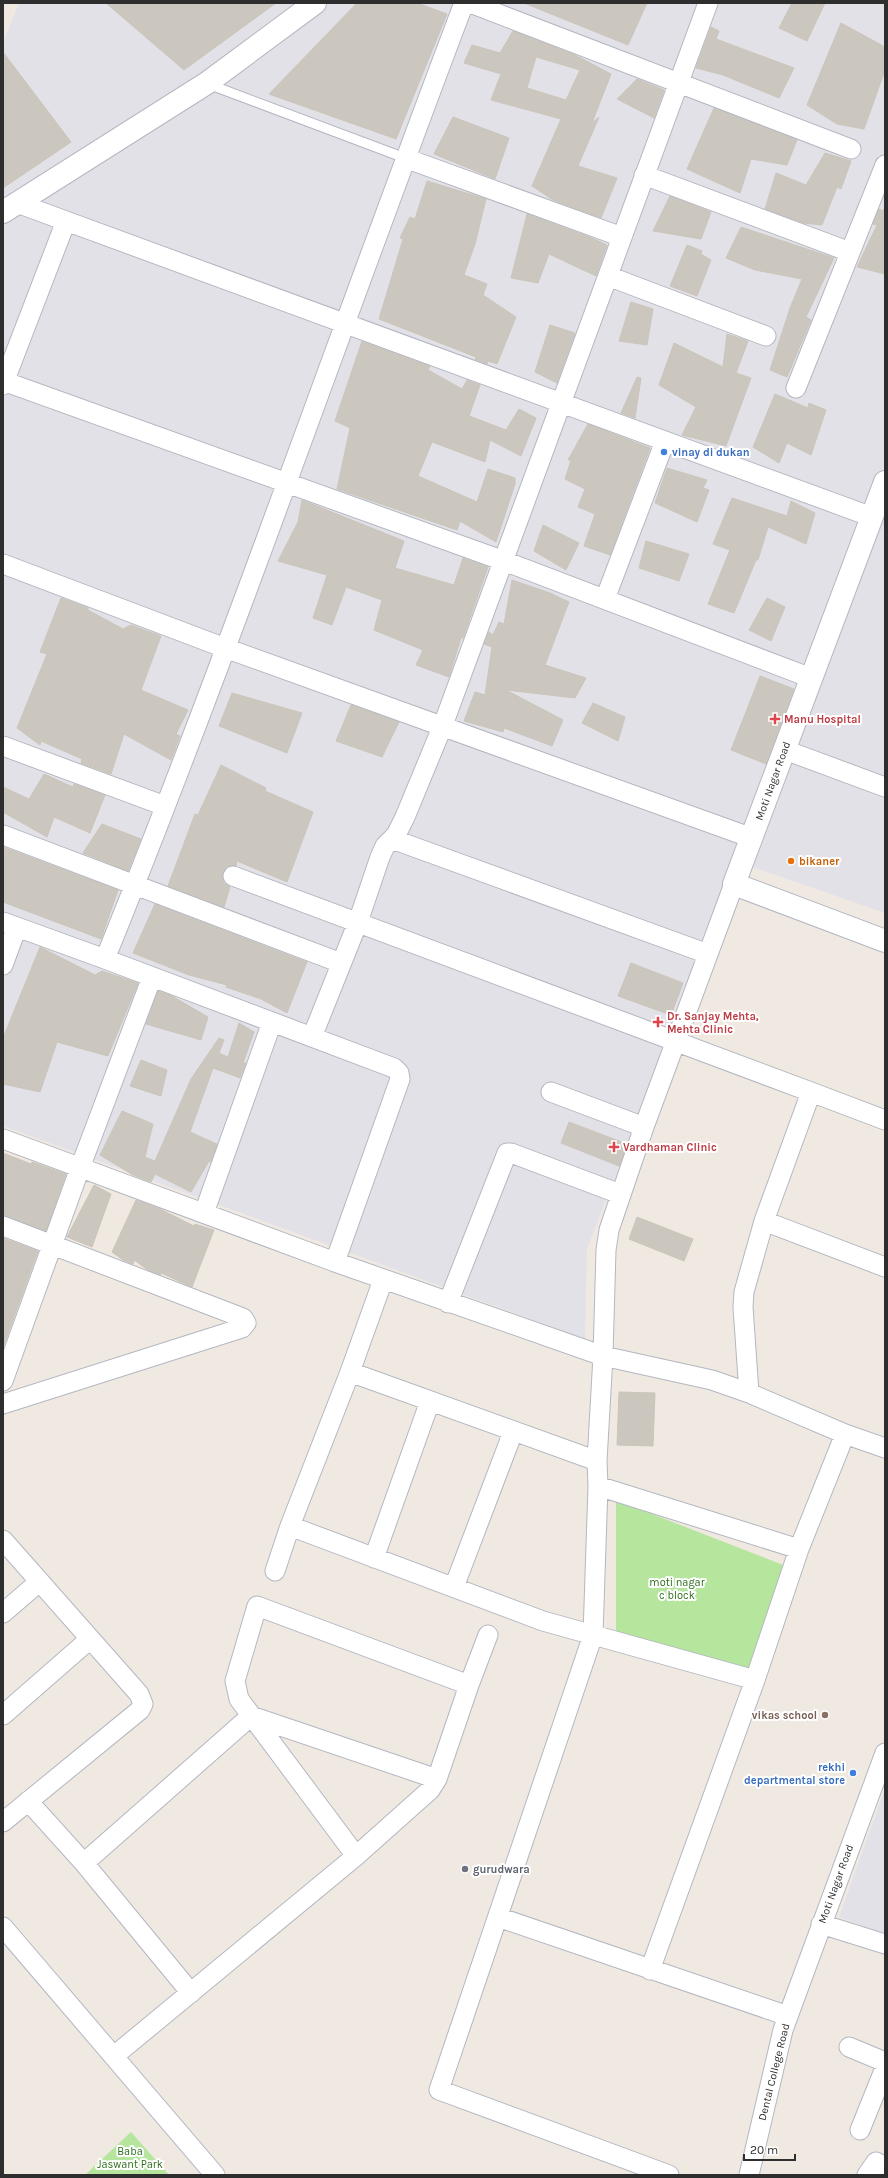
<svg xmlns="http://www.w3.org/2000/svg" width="888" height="2178" viewBox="0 0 888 2178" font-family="Karla,sans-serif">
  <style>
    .industrial { fill: #e3e1e8 }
    .green { fill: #b6e59e }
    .building { fill: #cbc7bf; stroke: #cbc5ba; fill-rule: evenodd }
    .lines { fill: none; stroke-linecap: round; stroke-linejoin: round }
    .lane-casing { stroke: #b4b7c1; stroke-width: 11 }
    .street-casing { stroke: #b4b7c1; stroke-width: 21 }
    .secondary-casing { stroke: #b4b7c1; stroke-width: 24 }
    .lane { stroke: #fff; stroke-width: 9 }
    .street { stroke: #fff; stroke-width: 19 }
    .secondary { stroke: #fff; stroke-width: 22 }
    .shop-dot { fill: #3f7fe0; stroke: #fff; stroke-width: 1.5 }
    .health-dot { fill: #e0444e; stroke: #fff; stroke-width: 1.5 }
    .food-dot { fill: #e8710a; stroke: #fff; stroke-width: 1.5 }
    .education-dot { fill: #8d6e63; stroke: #fff; stroke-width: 1.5 }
    .worship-dot { fill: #6b7280; stroke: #fff; stroke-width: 1.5 }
    .labels { text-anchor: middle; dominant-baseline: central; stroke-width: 4; stroke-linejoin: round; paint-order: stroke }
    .shop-label { font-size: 11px; font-weight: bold; fill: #366cbe; stroke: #fff; text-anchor: start }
    .health-label { font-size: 11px; font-weight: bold; fill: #be3a42; stroke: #fff; text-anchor: start }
    .street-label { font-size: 11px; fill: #2e2e2e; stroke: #fff }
    .food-label { font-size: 11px; font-weight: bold; fill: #c56008; stroke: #fff; text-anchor: start }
    .park-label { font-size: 11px; fill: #2c6e1b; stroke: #fff }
    .education-label { font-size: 11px; font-weight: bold; fill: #785e54; stroke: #fff; text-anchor: end }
    .worship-label { font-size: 11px; font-weight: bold; fill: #5b616d; stroke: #fff; text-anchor: start }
  </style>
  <rect width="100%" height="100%" fill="#efe9e1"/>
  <!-- industrial -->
  <path class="industrial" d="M 19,3 L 885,3 L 885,913 L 738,862 L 587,1249 L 585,1339 L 3,1126 L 3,43 Z
    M 885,1789 L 885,1934 L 839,1917 Z"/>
  <!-- green -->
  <path class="green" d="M 616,1500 L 791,1568 L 757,1673 L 616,1635 Z
    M 131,2132 L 169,2175 L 85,2175 Z"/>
  <!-- building -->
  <path class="building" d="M 106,3 L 276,3 L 184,70 Z
    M 357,3 L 417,3 L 447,14 L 396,139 L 269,94 Z
    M 524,3 L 647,3 L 628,45 Z
    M 792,3 L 825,3 L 807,41 L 779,28 Z
    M 841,23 L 885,47 L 885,70 L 864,129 L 837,124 L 807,105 Z
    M 711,27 L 719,31 L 716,39 L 794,68 L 779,98 L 723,75 L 696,68 Z
    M 513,31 L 575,55 L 611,74 L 592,123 L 599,117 L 578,166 L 617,178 L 601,218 L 553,200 L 532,186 L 561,119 L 491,100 L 501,74 L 464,63 L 472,45 L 500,53 ZM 536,57 L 580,70 L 566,100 L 527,88 Z
    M 3,52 L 71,142 L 3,188 Z
    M 637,79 L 664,90 L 654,118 L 617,99 Z
    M 714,108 L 797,140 L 787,165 L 751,159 L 740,193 L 687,169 Z
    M 453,117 L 509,138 L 495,179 L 434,154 Z
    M 825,153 L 851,161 L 841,189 L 837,187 L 822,225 L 803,223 L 765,209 L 776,173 L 806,185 Z
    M 427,181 L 486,199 L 475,244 L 464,275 L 487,284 L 483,295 L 516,317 L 497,364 L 488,361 L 487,364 L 475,359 L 476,357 L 379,319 L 403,239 L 400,238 L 410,217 L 415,219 Z
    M 670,196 L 711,212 L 701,239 L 653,231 Z
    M 885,207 L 885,274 L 857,267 L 877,225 L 873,224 L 879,209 L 883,211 Z
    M 527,214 L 592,238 L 607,245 L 596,276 L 549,254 L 538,283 L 511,278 Z
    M 741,227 L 834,258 L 806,317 L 811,320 L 787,377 L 770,370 L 790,308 L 802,279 L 755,270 L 726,258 Z
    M 687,245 L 702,251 L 701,254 L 711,260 L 697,296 L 670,286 Z
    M 631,302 L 653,309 L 647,345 L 619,341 Z
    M 550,325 L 575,333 L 557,383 L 535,372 Z
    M 727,334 L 748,341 L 736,373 L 751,378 L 726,446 L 682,435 L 696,407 L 659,385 L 674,343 L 723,367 Z
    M 362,341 L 430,366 L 428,370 L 462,389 L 467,380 L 480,385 L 469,416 L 506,430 L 519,409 L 536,418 L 521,456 L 490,440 L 485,462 L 432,442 L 418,476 L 477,502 L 488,469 L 515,478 L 515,484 L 496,542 L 460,521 L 457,530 L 337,489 L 350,428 L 335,421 Z
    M 637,377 L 641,378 L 635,418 L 621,413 Z
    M 775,394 L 808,408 L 809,403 L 826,410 L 811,455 L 787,443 L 779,463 L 753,447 Z
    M 588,424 L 650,448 L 610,555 L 584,546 L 595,514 L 578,507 L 585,489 L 565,479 L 571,460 L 568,460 Z
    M 667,468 L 707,480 L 703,488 L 709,490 L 697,522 L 655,503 Z
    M 732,498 L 787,516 L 791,501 L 815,513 L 806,544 L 768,527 L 758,560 L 756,560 L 734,613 L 708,604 L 730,550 L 713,544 Z
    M 302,500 L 404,541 L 395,568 L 454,585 L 463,558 L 488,567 L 463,638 L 461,638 L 449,677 L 416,665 L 423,650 L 374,630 L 382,600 L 346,587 L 332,625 L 313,618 L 327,575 L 278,561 L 298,522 Z
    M 543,525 L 579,543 L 566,570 L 534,551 Z
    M 646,541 L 689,554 L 679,581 L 639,568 Z
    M 512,580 L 550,593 L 569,602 L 545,665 L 586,678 L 575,698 L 506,690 L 563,720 L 552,746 L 504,728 L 503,732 L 464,721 L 475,692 L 485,695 L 492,647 L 484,644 L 489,632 L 493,635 L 499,622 L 504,624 Z
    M 61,598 L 88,608 L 88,610 L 123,629 L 131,625 L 161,636 L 141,690 L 188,710 L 176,734 L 180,736 L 171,760 L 124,734 L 111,774 L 81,763 L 82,759 L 41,741 L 40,745 L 17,728 L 47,654 L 40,652 Z
    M 767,598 L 785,607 L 771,641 L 749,630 Z
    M 760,676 L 794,689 L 766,764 L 731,750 Z
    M 232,693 L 302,713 L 287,753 L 219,726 Z
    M 593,703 L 625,717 L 618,741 L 582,723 Z
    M 351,705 L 399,722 L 382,757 L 336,741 Z
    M 221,765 L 266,788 L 265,791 L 313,812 L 287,882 L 237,861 L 236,866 L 226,867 L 223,873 L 224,883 L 230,887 L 224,907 L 168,886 L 195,814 L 198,815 Z
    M 44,774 L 73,787 L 74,784 L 105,795 L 90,833 L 54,817 L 47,837 L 3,812 L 3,787 L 29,799 Z
    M 102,824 L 141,839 L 128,871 L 83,853 Z
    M 3,847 L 118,890 L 101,939 L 3,902 Z
    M 155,904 L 307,962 L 287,1013 L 261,999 L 226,987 L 227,985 L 189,975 L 133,953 Z
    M 40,947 L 95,975 L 102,971 L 138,983 L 108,1056 L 57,1042 L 40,1092 L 3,1084 L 3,1038 Z
    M 631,963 L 683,983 L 671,1015 L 618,996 Z
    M 158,991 L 170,995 L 208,1017 L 201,1040 L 146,1024 Z
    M 239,1023 L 254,1032 L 243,1063 L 246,1063 L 240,1078 L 213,1068 L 190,1132 L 217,1144 L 211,1162 L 209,1161 L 191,1192 L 155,1174 L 151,1182 L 133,1175 L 100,1155 L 122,1111 L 153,1124 L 145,1157 L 155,1161 L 191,1079 L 219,1038 L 224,1040 L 219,1053 L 228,1057 Z
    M 141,1060 L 167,1070 L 161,1096 L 130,1086 Z
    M 569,1122 L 627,1144 L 619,1166 L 561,1143 Z
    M 3,1153 L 31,1164 L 32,1162 L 66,1174 L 46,1231 L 3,1215 Z
    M 94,1185 L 111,1194 L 92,1247 L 67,1237 Z
    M 136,1200 L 160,1209 L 194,1226 L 195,1224 L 214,1230 L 192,1287 L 161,1273 L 160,1275 L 148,1270 L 134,1260 L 133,1264 L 123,1260 L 112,1252 Z
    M 637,1217 L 693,1239 L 684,1261 L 629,1239 Z
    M 3,1238 L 38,1251 L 4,1345 L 3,1344 Z
    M 619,1392 L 655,1393 L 653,1446 L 617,1445 Z"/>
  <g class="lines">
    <defs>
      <path id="lane" d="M 208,84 L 405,158"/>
      <path id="street" d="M 464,3 C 343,321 233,643 105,959 L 394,1068 L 399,1073 L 400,1079 L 335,1262 L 603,1356 L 712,1380 L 749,1393 L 845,1434 L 885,1448
        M 470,3 L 851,149
        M 405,158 L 622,237
        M 644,175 L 850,252
        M 17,203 L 872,517
        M 608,276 L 766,336
        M 3,381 L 504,561 L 811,678
        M 3,385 L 66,221
        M 796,388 L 885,165
        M 3,564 L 225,648 L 752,838
        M 605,599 L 665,441
        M 3,746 L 165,806
        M 785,750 L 885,787
        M 3,835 L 341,963
        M 392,839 L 708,954
        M 233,876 L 811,1092 L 764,1221 L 885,1267
        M 3,922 L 105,959
        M 3,965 L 17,927
        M 312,1037 L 358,922 L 380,857 L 385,846 L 396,835 L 405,817 L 443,725 L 708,3
        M 551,1092 L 644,1127
        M 811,1092 L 885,1120
        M 3,1139 L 335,1262
        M 204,1213 L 272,1022
        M 3,1226 L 243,1318 L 246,1323 L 242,1328 L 3,1404
        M 448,1303 L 507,1153 L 511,1153 L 620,1194
        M 350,1372 L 597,1461
        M 3,1381 L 80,1168 L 152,977
        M 749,1393 L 743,1307 L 744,1292 L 764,1221
        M 598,1486 L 799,1549
        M 290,1526 L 350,1372 L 383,1280
        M 3,1540 L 139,1694 L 143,1704 L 140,1710 L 3,1822
        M 374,1558 L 430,1401
        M 275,1571 L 290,1526 L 543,1621 L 755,1680
        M 454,1587 L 513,1432
        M 3,1613 L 39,1582
        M 3,1715 L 90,1639
        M 28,1801 L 84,1863 L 191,1993
        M 356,1856 L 239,1699 L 235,1681 L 257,1606 L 469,1685
        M 84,1863 L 251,1716 L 437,1779
        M 498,1917 L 788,2016
        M 821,1924 L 885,1944
        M 3,1927 L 215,2175
        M 650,1970 L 755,1680 L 799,1549 L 845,1434
        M 849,2047 L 885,2062
        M 114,2056 L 356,1856 L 430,1790 L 437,1779 L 469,1685 L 488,1635
        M 860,2130 L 885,2068
        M 669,2175 L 439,2090 L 593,1635 L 598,1486 L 597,1461 L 603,1356 L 606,1250 L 609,1230 L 644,1127 L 734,884
        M 749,2175 L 783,2030 L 885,1753
        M 867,2175 L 876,2162 L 885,2167"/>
      <path id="secondary" d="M 3,212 L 207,83 L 315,3
        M 885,482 L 734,884 L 885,941"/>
    </defs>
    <!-- lane casing -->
    <use href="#lane" class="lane-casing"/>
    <!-- street casing -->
    <use href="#street" class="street-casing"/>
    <!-- secondary casing -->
    <use href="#secondary" class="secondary-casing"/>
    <!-- lane -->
    <use href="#lane" class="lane"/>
    <!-- street -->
    <use href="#street" class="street"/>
    <!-- secondary -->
    <use href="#secondary" class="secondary"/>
  </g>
  <!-- markers -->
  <g class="shop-dot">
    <circle cx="664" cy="452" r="4"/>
    <circle cx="853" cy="1773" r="4"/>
  </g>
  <g class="health-dot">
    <path d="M773 713h4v4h4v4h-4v4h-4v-4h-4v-4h4z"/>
    <path d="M656 1016h4v4h4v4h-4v4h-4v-4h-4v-4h4z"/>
    <path d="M612 1141h4v4h4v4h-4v4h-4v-4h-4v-4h4z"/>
  </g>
  <circle class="food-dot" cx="791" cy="861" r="4"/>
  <circle class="education-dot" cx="825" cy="1715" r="4"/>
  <circle class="worship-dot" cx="465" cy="1869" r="4"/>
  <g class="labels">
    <!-- shop labels -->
    <g class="shop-label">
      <text x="672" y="452">vinay di dukan</text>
      <text x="845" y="1767" text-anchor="end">rekhi<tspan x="845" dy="13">departmental store</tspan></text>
    </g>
    <!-- health labels -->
    <g class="health-label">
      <text x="784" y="719">Manu Hospital</text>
      <text x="667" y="1016">Dr. Sanjay Mehta,<tspan x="667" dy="13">Mehta Clinic</tspan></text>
      <text x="623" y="1147">Vardhaman Clinic</text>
    </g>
    <!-- street labels -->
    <g class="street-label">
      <text transform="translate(773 781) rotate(-70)">Moti Nagar Road</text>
      <text transform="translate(836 1884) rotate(-70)">Moti Nagar Road</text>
      <text transform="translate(774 2072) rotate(-76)">Dental College Road</text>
    </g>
    <!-- food labels -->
    <g class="food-label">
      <text x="799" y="861">bikaner</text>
    </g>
    <!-- park labels -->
    <g class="park-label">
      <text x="677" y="1582">moti nagar<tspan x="677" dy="13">c block</tspan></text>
      <text x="130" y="2151">Baba<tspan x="130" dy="13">Jaswant Park</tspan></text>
    </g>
    <!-- education labels -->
    <g class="education-label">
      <text x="817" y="1715">vikas school</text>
    </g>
    <!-- worship labels -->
    <g class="worship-label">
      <text x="473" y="1869">gurudwara</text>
    </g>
  </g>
  <!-- border -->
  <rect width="888" height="2178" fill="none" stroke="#2e2e2e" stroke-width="8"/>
  <!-- scale -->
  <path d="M744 2154v6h51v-6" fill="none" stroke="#2e2e2e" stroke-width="2"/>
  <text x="750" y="2154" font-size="12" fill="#2e2e2e" stroke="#ffffff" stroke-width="3" paint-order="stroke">20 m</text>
</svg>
